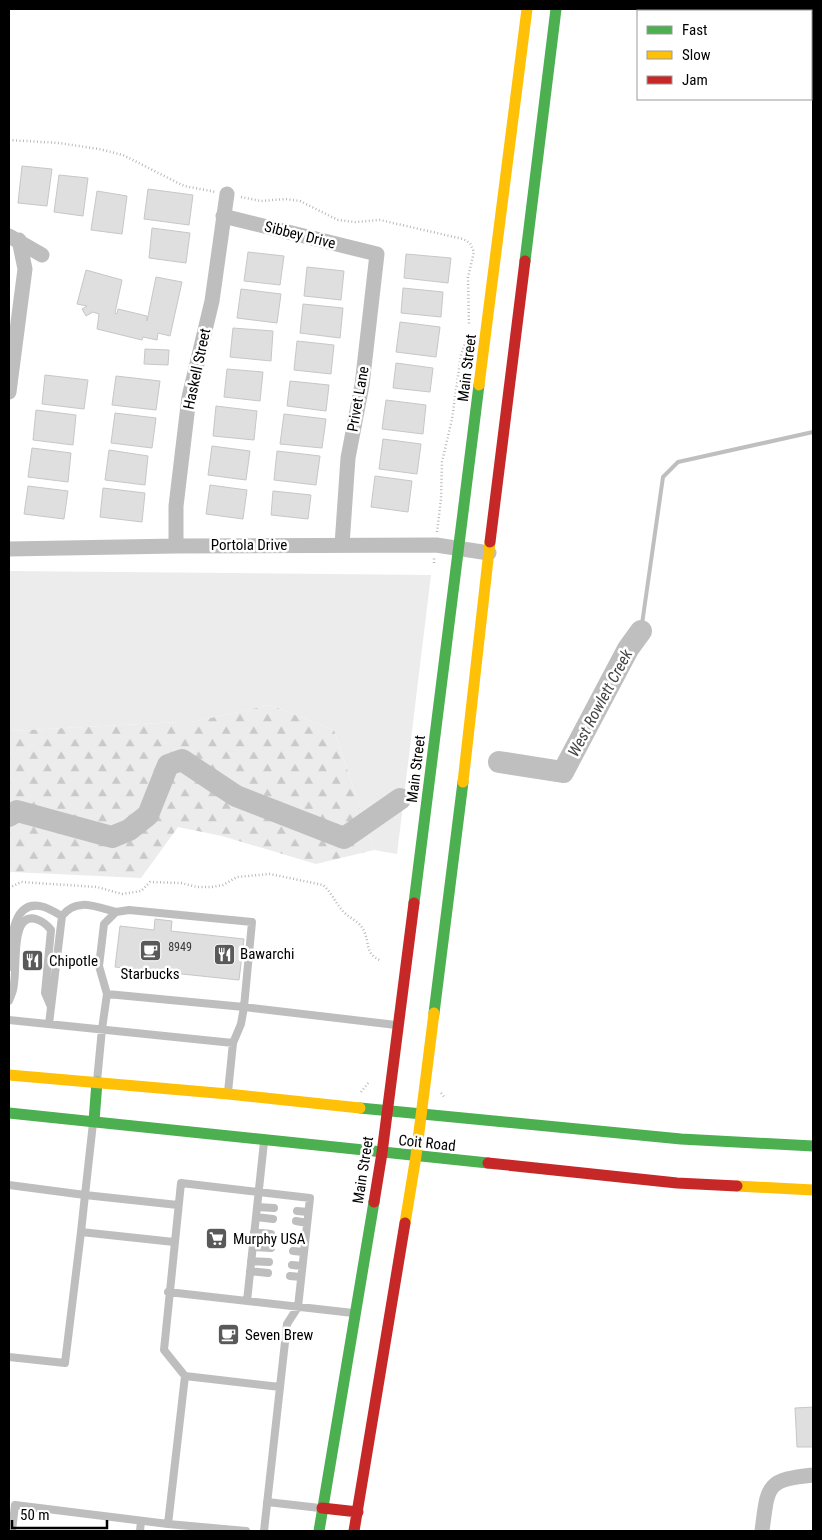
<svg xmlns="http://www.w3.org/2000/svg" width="822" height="1540" viewBox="0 0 822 1540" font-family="'Roboto Condensed',sans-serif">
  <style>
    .green { fill: #ececec }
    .forest { fill: url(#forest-firs) }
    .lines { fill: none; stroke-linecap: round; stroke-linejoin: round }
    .stream { stroke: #bfbfbf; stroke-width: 4 }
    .river { stroke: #bfbfbf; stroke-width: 22 }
    .building { fill: #dfdfdf; stroke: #c7c7c7 }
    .path { stroke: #b9b9b9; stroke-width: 2.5; stroke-dasharray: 1 2.5; stroke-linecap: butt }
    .lane { stroke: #bebebe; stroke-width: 8 }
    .street { stroke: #bebebe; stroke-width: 15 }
    .fast { stroke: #4caf50; stroke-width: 11 }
    .slow { stroke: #ffc107; stroke-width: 11 }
    .jam { stroke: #c62828; stroke-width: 11 }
    .labels { text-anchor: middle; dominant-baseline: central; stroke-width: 5; stroke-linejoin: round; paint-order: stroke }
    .number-label { font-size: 12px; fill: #383838 }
    .street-label { font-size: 15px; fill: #000; stroke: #fff }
    .poi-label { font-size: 15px; fill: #000; stroke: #fff; text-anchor: start }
    .water-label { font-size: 16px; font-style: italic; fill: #444; stroke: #fff }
  </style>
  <defs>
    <pattern id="forest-firs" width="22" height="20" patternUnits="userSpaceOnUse" patternTransform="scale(1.25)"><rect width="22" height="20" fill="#ececec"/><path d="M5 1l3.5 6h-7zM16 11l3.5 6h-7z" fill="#c9c9c9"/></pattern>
  </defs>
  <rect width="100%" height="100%" fill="#fff"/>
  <!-- green -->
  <path class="green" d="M 9,571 L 431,575 L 397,854 L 374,850 L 334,730 L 270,705 L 197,721 L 9,731 Z"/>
  <!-- forest -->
  <path class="forest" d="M 270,705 L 334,730 L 374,850 L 316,864 L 222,836 L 178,827 L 141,878 L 12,872 L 9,873 L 9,731 L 197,721 Z"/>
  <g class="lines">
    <!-- stream -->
    <path class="stream" d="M 641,631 L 663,477 L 678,462 L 813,432"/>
    <!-- river -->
    <path class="river" d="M 499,762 L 563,772 L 628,649 L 641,631
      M 9,816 L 17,811 L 112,837 L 129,830 L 148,815 L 168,765 L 182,760 L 236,796 L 344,838 L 400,799"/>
  </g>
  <!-- building -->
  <path class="building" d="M 22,166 L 52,169 L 47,206 L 18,203 Z
    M 59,175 L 88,178 L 83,216 L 54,212 Z
    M 148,189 L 193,195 L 189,225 L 144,219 Z
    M 97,191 L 127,196 L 122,234 L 91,230 Z
    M 152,228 L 190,233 L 186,263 L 149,258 Z
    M 248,252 L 284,256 L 280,285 L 244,281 Z
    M 406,254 L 451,258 L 448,283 L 404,278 Z
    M 307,267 L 344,271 L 341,300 L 304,296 Z
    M 86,270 L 122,280 L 115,313 L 117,314 L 118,309 L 147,316 L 147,321 L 156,277 L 182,282 L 170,336 L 158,333 L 157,340 L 143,337 L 142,340 L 97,329 L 99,314 L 93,312 L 86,316 L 82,309 L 87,306 L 77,304 Z
    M 403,288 L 443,292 L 441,317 L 401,313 Z
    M 241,289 L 281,294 L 277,323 L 237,318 Z
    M 303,304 L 343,308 L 340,338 L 300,333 Z
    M 400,322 L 440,327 L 436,357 L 396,352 Z
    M 233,328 L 273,331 L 271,361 L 230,357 Z
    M 297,341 L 334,345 L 331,374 L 294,370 Z
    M 145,349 L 169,350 L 168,365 L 144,364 Z
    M 396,363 L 433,368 L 430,392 L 393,388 Z
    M 227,369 L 263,372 L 260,401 L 224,397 Z
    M 45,375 L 88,380 L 84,409 L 42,404 Z
    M 116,376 L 160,381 L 156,410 L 112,405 Z
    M 290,381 L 329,385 L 326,411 L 287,406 Z
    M 386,400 L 426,405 L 423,434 L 382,429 Z
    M 216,406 L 257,411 L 254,440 L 213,436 Z
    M 36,410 L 76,415 L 73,445 L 33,440 Z
    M 115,413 L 156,418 L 152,448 L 111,443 Z
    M 284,414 L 326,419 L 322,448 L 280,444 Z
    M 383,439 L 421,444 L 417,474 L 379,469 Z
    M 212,446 L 250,451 L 246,480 L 208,475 Z
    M 32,448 L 71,453 L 68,482 L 28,477 Z
    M 109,450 L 148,456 L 145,485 L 105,480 Z
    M 277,451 L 320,456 L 316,485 L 274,480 Z
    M 375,476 L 412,481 L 408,512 L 371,507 Z
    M 210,485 L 247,490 L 243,519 L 206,514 Z
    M 28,486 L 68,491 L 64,519 L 24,514 Z
    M 103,488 L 145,493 L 142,522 L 100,517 Z
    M 273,491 L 311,495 L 308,519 L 271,515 Z
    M 155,919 L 172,921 L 171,931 L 244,939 L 239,980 L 115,967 L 120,926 L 154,930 Z
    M 813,1407 L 813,1447 L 797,1447 L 795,1408 Z"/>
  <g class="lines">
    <!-- path -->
    <path class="path" d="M 9,140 L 59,143 L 99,149 L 123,155 L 184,186 L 216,192
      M 241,197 L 261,201 L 286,199 L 300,201 L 338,220 L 355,222 L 380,220 L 463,239 L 470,243 L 474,252 L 468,277 L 469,325
      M 437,532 L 441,499 L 442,462 L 452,419 L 461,355 L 467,338
      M 434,563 L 434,557
      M 9,888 L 21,882 L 97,887 L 122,894 L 141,891 L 150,882 L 181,883 L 197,887 L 212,887 L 223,885 L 237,877 L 270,874 L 323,885 C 331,892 335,902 342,910 C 348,918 360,921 364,931 C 370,944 365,954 380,960
      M 361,1092 L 369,1082
      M 441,1093 L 445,1098"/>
    <!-- lane -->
    <path class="lane" d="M 9,967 C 11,946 10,897 44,907 C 50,909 56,913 62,916
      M 9,1001 C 10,998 12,994 13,990 C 17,974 13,937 22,924 C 30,912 45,922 51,930 L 45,993 L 51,1007
      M 9,1020 L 233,1043
      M 49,1024 L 62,916 C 76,897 96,907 116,912
      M 97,1081 L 102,1029 L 107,994
      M 228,1092 L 233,1043 L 241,1024 L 244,1007 L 252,922 L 129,910 L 116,912 L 104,924 L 99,966 L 107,994 L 244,1007 L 396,1025
      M 93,1123 L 85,1195 L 178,1205
      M 181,1183 L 310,1198 L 298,1307 L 287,1324 L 280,1387 L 185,1376 L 164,1350 Z
      M 9,1185 L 85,1195 L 81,1232 L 174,1242
      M 257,1207 L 274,1208
      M 297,1211 L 308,1212
      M 256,1217 L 273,1219
      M 296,1221 L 307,1223
      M 254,1232 L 271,1234
      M 294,1237 L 305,1238
      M 253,1247 L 271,1248
      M 293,1251 L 304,1252
      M 251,1261 L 269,1262
      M 292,1265 L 302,1266
      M 250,1271 L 268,1273
      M 290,1276 L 301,1277
      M 168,1292 L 353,1313
      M 247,1301 L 264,1142
      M 9,1357 L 65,1363 L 81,1232
      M 185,1376 L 168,1524 L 246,1531
      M 267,1502 L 320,1508
      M 12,1531 L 15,1505 L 168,1524
      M 140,1531 L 141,1521
      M 264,1531 L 280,1387"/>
    <!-- street -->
    <path class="street" d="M 223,216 L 377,254 L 362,385 L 348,458 L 342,545
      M 9,236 L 42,255
      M 9,392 L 25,269 L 19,240
      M 176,546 L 176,506 L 189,397 L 212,301 L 227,194
      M 9,549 L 176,546 L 436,545 L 489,553
      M 762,1531 C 768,1486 765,1480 813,1475"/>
    <!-- fast -->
    <path class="fast" d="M 525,261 L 556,9
      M 414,903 L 479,385
      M 434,1013 L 463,782
      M 360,1108 L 681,1139 L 813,1146
      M 9,1113 L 488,1163
      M 94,1121 L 97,1082
      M 319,1531 L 374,1202"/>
    <!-- slow -->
    <path class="slow" d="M 479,385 L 527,9
      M 463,782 L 490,542
      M 9,1075 L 228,1094 L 360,1108
      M 737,1186 L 813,1190
      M 405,1223 L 416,1156 L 434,1013"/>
    <!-- jam -->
    <path class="jam" d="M 490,542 L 525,261
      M 488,1163 L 677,1183 L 737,1186
      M 374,1202 L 382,1153 L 414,903
      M 322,1508 L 358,1512
      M 354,1531 L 405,1223"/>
  </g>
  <!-- icons -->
  <defs>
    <symbol id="cafe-square" viewBox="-11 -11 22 22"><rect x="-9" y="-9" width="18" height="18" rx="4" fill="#595959" stroke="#fff"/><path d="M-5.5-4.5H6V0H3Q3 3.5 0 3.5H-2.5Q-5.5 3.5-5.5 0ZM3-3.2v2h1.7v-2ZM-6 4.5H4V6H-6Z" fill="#fff"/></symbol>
    <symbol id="restaurant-square" viewBox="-11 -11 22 22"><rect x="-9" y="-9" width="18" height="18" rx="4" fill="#595959" stroke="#fff"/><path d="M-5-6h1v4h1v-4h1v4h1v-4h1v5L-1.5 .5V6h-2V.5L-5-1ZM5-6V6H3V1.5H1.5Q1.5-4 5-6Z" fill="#fff"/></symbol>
    <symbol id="supermarket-square" viewBox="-11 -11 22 22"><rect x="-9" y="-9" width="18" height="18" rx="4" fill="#595959" stroke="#fff"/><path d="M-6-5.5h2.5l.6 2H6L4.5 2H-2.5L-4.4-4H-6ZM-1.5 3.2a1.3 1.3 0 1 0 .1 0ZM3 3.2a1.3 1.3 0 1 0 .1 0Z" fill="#fff"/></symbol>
  </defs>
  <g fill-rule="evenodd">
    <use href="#cafe-square" x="138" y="938" width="25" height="25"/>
    <use href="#restaurant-square" x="212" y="942" width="25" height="25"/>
    <use href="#restaurant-square" x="20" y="948" width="25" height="25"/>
    <use href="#supermarket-square" x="204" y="1226" width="25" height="25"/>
    <use href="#cafe-square" x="216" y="1322" width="25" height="25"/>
  </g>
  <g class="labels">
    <!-- number labels -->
    <g class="number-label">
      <text x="180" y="947">8949</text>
    </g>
    <!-- street labels -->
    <g class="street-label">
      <text transform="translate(300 235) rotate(14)">Sibbey Drive</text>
      <text transform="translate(467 368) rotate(-83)">Main Street</text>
      <text transform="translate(197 369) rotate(-78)">Haskell Street</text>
      <text transform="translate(358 399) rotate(-80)">Privet Lane</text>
      <text x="249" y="545">Portola Drive</text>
      <text transform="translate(416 769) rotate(-83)">Main Street</text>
      <text transform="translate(427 1143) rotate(6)">Coit Road</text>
      <text transform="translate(363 1170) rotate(-81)">Main Street</text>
    </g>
    <!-- poi labels -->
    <g class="poi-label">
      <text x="240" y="954">Bawarchi</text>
      <text x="49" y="961">Chipotle</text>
      <text x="150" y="974" text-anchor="middle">Starbucks</text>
      <text x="233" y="1239">Murphy USA</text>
      <text x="245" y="1335">Seven Brew</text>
    </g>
    <!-- water labels -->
    <g class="water-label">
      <text transform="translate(600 703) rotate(-62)">West Rowlett Creek</text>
    </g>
  </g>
  <!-- border -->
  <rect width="822" height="1540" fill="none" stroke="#000000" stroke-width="20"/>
  <!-- legend -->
  <rect x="637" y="10" width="175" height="90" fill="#ffffff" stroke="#999999"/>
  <rect x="647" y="26" width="25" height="8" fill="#4caf50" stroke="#999999"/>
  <text x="682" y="35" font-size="15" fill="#000000">Fast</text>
  <rect x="647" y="51" width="25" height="8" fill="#ffc107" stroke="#999999"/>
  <text x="682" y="60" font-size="15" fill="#000000">Slow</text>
  <rect x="647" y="76" width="25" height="8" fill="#c62828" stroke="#999999"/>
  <text x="682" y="85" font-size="15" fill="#000000">Jam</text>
  <!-- scale -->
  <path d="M12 1520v8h95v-8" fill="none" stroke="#000000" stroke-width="2.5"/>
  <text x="20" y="1520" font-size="15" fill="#000000" stroke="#ffffff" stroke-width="4" paint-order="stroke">50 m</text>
</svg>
